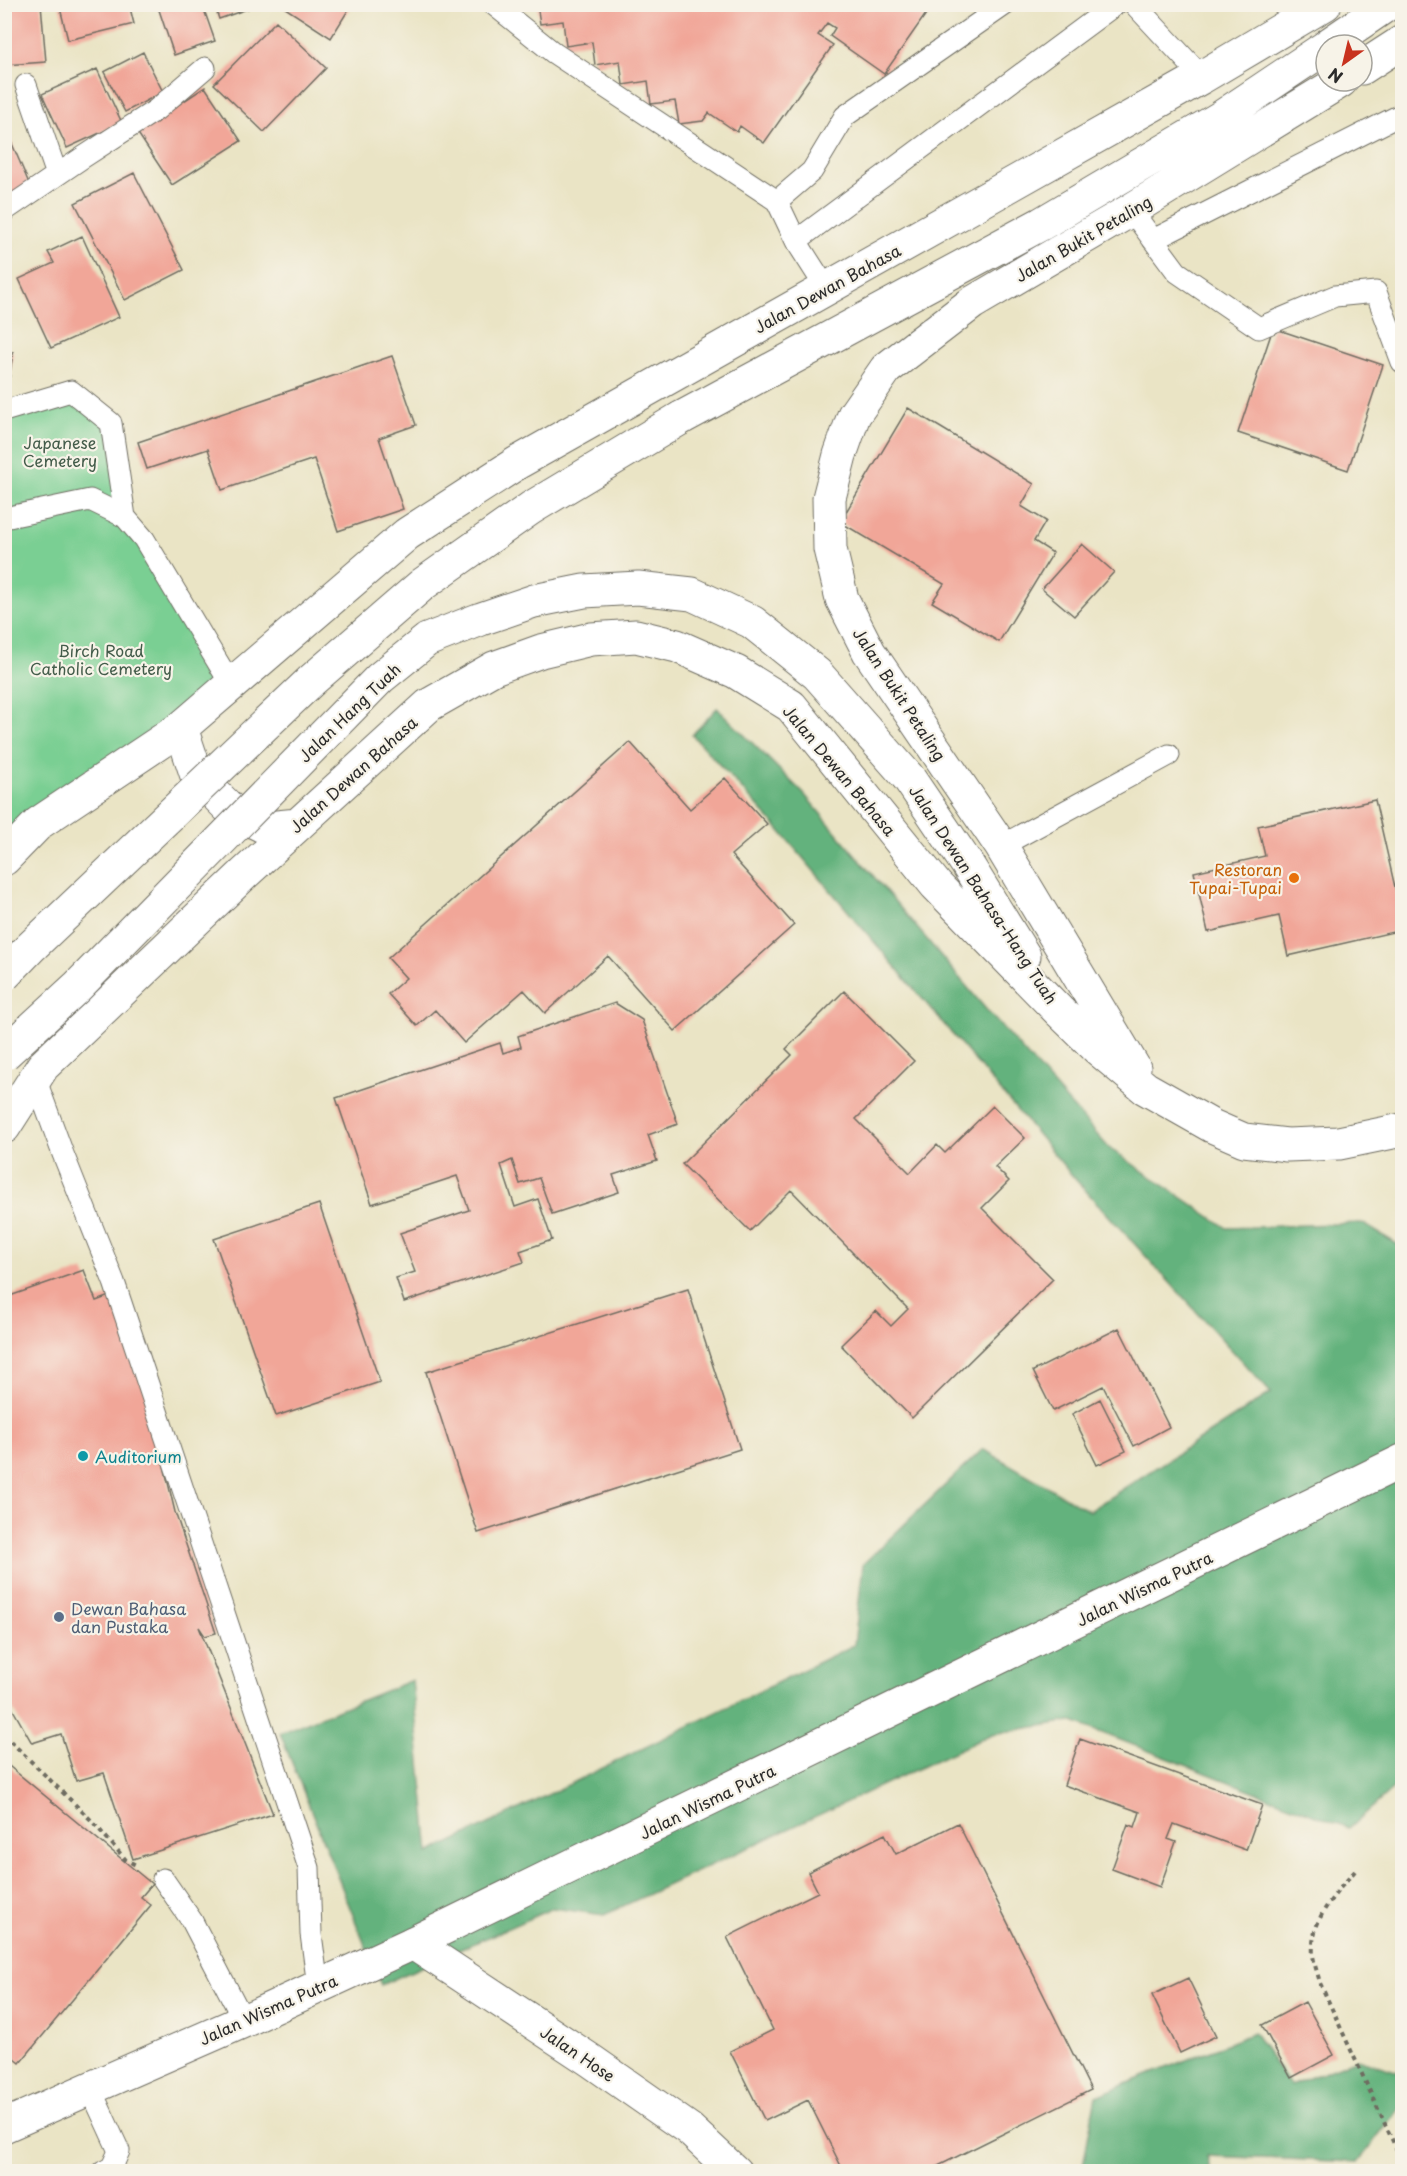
<svg xmlns="http://www.w3.org/2000/svg" width="1407" height="2176" viewBox="0 0 1407 2176" font-family="'Playpen Sans',sans-serif">
  <style>
    .green { fill: #7acf93; stroke: #527d5f; stroke-width: 1.5 }
    .forest { fill: #63b27d; stroke: #476e54; stroke-width: 1.5 }
    .building { fill: #f1a698 }
    .lines { fill: none; stroke-linecap: round; stroke-linejoin: round }
    .service-casing { stroke: #6e6c61; stroke-width: 23 }
    .minor-casing { stroke: #6e6c61; stroke-width: 35 }
    .tertiary-casing { stroke: #6e6c61; stroke-width: 35 }
    .secondary-casing { stroke: #6e6c61; stroke-width: 35 }
    .path { stroke: #6e6c61; stroke-width: 4; stroke-dasharray: 4.5 4.5; stroke-linecap: butt }
    .service { stroke: #fff; stroke-width: 21 }
    .minor { stroke: #fff; stroke-width: 33 }
    .tertiary { stroke: #fff; stroke-width: 33 }
    .secondary { stroke: #fff; stroke-width: 33 }
    .secondary-bridge-casing { stroke: #6e6c61; stroke-width: 35; stroke-linecap: butt }
    .secondary-bridge { stroke: #fff; stroke-width: 33 }
    .food-dot { fill: #e8710a; stroke: #f7f3e8; stroke-width: 2 }
    .culture-dot { fill: #0f9aa8; stroke: #f7f3e8; stroke-width: 2 }
    .service-dot { fill: #5c6f8a; stroke: #f7f3e8; stroke-width: 2 }
    .labels { text-anchor: middle; dominant-baseline: central; stroke-width: 4.5; stroke-linejoin: round; paint-order: stroke }
    .street-label { font-size: 16px; fill: #2b2b2b; stroke: #f7f3e8 }
    .park-label { font-size: 16px; fill: #435c4a; stroke: #f7f3e8 }
    .food-label { font-size: 16px; fill: #c56008; stroke: #f7f3e8; text-anchor: end }
    .culture-label { font-size: 16px; fill: #0d838f; stroke: #f7f3e8; text-anchor: start }
    .service-label { font-size: 16px; fill: #4e5e75; stroke: #f7f3e8; text-anchor: start }
  </style>
  <rect width="100%" height="100%" fill="#f7f3e8"/>
  <filter id="ink" filterUnits="userSpaceOnUse"><feTurbulence type="fractalNoise" baseFrequency=".0167" numOctaves="2"/><feDisplacementMap in="SourceGraphic" scale="12" xChannelSelector="R" yChannelSelector="G"/><feConvolveMatrix kernelMatrix="1 2 1 2 8 2 1 2 1" color-interpolation-filters="sRGB"/></filter>
  <filter id="wash" filterUnits="userSpaceOnUse"><feTurbulence type="fractalNoise" baseFrequency=".008" numOctaves="4" result="noise"/><feDisplacementMap in="SourceGraphic" scale="24" xChannelSelector="R" yChannelSelector="G"/><feGaussianBlur stdDeviation="1.35" result="paint"/><feColorMatrix in="noise" values="0 0 0 0 0 0 0 0 0 0 0 0 0 0 0 0 0 1.4 0 .05"/><feComposite in="paint" operator="in"/></filter>
  <g filter="url(#wash)">
    <rect width="100%" height="100%" fill="#eae4c5"/>
    <!-- green -->
    <path class="green" d="M 71,391 L 111,423 L 125,517 L 232,686 L 5,858 L 5,411 Z"/>
    <!-- forest -->
    <path class="forest" d="M 717,708 L 804,794 L 990,1014 L 1109,1148 L 1227,1228 L 1362,1223 L 1402,1247 L 1402,1424 L 1397,1427 L 1402,1432 L 1402,1781 L 1349,1828 L 1071,1721 L 992,1734 L 604,1915 L 553,1908 L 381,1985 L 280,1733 L 412,1680 L 429,1853 L 854,1645 L 863,1564 L 983,1449 L 1089,1511 L 1271,1393 L 1076,1180 L 775,825 L 692,735 Z
      M 1254,2033 L 1290,2085 L 1357,2059 L 1402,2073 L 1402,2104 L 1358,2162 L 1207,2156 L 1210,2171 L 1082,2171 L 1096,2096 Z"/>
    <g id="blocks">
      <!-- building -->
      <path class="building" d="M 4,4 L 41,4 L 46,62 L 4,65 Z
        M 59,4 L 129,4 L 134,24 L 68,40 Z
        M 157,4 L 202,4 L 215,41 L 174,55 Z
        M 214,4 L 249,4 L 250,8 L 219,19 Z
        M 279,4 L 352,4 L 331,38 Z
        M 537,4 L 933,4 L 884,74 L 830,36 L 835,28 L 827,23 L 818,35 L 833,45 L 764,143 L 740,126 L 737,132 L 709,113 L 703,121 L 679,124 L 675,101 L 651,104 L 648,81 L 623,85 L 620,61 L 595,65 L 592,42 L 566,46 L 563,21 L 540,24 Z
        M 276,21 L 326,68 L 264,132 L 214,84 Z
        M 143,52 L 163,92 L 125,112 L 104,72 Z
        M 97,69 L 122,123 L 67,148 L 42,94 Z
        M 205,87 L 241,141 L 172,185 L 137,132 Z
        M 4,125 L 31,188 L 4,199 Z
        M 134,173 L 184,270 L 125,300 L 75,203 Z
        M 82,236 L 119,317 L 51,348 L 19,279 L 54,263 L 48,252 Z
        M 1273,328 L 1383,365 L 1348,470 L 1238,433 Z
        M 4,351 L 13,352 L 9,380 L 4,379 Z
        M 392,356 L 416,425 L 379,438 L 403,509 L 338,531 L 314,459 L 222,490 L 208,449 L 147,469 L 138,442 Z
        M 908,408 L 1034,484 L 1021,506 L 1046,521 L 1034,541 L 1053,553 L 999,642 L 932,602 L 944,584 L 840,522 Z
        M 1082,544 L 1114,572 L 1074,616 L 1042,589 Z
        M 630,742 L 690,809 L 725,778 L 767,824 L 731,855 L 794,925 L 675,1031 L 608,956 L 545,1013 L 524,990 L 464,1043 L 435,1010 L 417,1026 L 388,994 L 406,978 L 388,958 Z
        M 1375,800 L 1402,918 L 1402,930 L 1288,956 L 1279,916 L 1208,932 L 1194,872 L 1265,856 L 1258,826 Z
        M 844,991 L 914,1061 L 856,1119 L 910,1173 L 937,1145 L 945,1153 L 993,1106 L 1025,1138 L 995,1167 L 1009,1181 L 982,1208 L 1053,1279 L 912,1418 L 841,1345 L 876,1311 L 891,1326 L 908,1309 L 791,1190 L 750,1231 L 682,1164 L 792,1055 L 786,1049 Z
        M 615,1003 L 642,1020 L 678,1124 L 648,1135 L 657,1161 L 613,1175 L 619,1192 L 552,1214 L 539,1178 L 520,1184 L 512,1160 L 501,1165 L 515,1207 L 538,1199 L 552,1240 L 520,1251 L 524,1262 L 404,1302 L 396,1278 L 415,1272 L 400,1233 L 469,1210 L 457,1176 L 372,1204 L 336,1098 L 500,1043 L 503,1053 L 521,1047 L 518,1036 Z
        M 319,1204 L 380,1382 L 276,1416 L 214,1239 Z
        M 84,1270 L 96,1301 L 112,1295 L 148,1399 L 175,1512 L 216,1633 L 205,1636 L 199,1627 L 273,1814 L 133,1859 L 104,1773 L 76,1781 L 61,1734 L 32,1743 L 8,1701 L 4,1702 L 4,1298 Z
        M 688,1289 L 740,1449 L 478,1533 L 426,1372 Z
        M 1119,1328 L 1169,1427 L 1134,1446 L 1103,1386 L 1053,1411 L 1033,1371 Z
        M 1100,1399 L 1126,1451 L 1097,1465 L 1072,1414 Z
        M 1080,1739 L 1262,1805 L 1246,1850 L 1174,1824 L 1168,1839 L 1176,1842 L 1160,1887 L 1112,1869 L 1128,1824 L 1135,1827 L 1140,1812 L 1064,1785 Z
        M 4,1762 L 152,1884 L 141,1897 L 151,1905 L 20,2063 L 9,2054 L 4,2059 Z
        M 958,1823 L 1091,2090 L 926,2172 L 844,2172 L 808,2100 L 765,2121 L 730,2051 L 773,2030 L 727,1937 L 818,1892 L 808,1872 L 885,1834 L 896,1854 Z
        M 1188,1978 L 1216,2036 L 1180,2053 L 1152,1995 Z
        M 1305,2002 L 1334,2055 L 1291,2078 L 1262,2025 Z"/>
    </g>
  </g>
  <g filter="url(#ink)">
    <use href="#blocks" fill-opacity="0" stroke="#6e6c61" stroke-width="1.5"/>
    <g class="lines">
      <defs>
        <path id="service" d="M 493,4 L 554,53 L 777,201 L 796,241 L 826,288
          M 1134,4 L 1202,77
          M 26,85 L 57,175
          M 777,201 L 812,171 L 845,116 L 1006,4
          M 1131,210 L 1177,272 L 1259,328 L 1335,296 L 1376,292 L 1402,362
          M 4,211 L 82,158 L 156,110 L 205,68
          M 1153,240 L 1402,114
          M 796,241 L 1116,4
          M 4,411 L 71,391 L 111,423 L 125,517
          M 4,518 L 90,500 L 125,517 L 144,539 L 232,686
          M 1001,846 L 1169,755
          M 35,1078 L 63,1154 L 114,1282 L 309,1868 L 311,1934 L 318,1987
          M 163,1879 L 192,1921 L 244,2021
          M 90,2088 L 119,2151 L 112,2167 L 103,2172"/>
        <path id="minor" d="M 413,1943 L 590,2060 L 689,2129 L 735,2172"/>
        <path id="tertiary" d="M 4,2126 L 244,2021 L 413,1943 L 1402,1461"/>
        <path id="secondary" d="M 1328,45 L 1388,4
          M 1362,68 L 1402,42
          M 681,418 L 1041,224 L 1220,118 L 1326,47
          M 181,728 L 197,776 L 232,811 L 267,828 L 298,825
          M 908,777 L 967,864 L 1024,956
          M 4,859 L 39,823 L 181,728 L 407,534 L 517,463 L 1202,77 L 1325,4
          M 1134,1068 L 1001,846 L 869,652 L 842,599 L 830,549 L 829,498 L 840,455 L 854,415 L 886,369 L 972,303 L 1131,210 L 1341,81
          M 4,1127 L 43,1066 L 244,874 L 429,705 L 494,668 L 541,651 L 591,639 L 636,636 L 677,646 L 736,672 L 791,706 L 936,885 L 1059,1011 L 1097,1048 L 1145,1088 L 1212,1126 L 1244,1140 L 1287,1145 L 1339,1143 L 1402,1130"/>
      </defs>
      <!-- service casing -->
      <use href="#service" class="service-casing"/>
      <!-- minor casing -->
      <use href="#minor" class="minor-casing"/>
      <!-- tertiary casing -->
      <use href="#tertiary" class="tertiary-casing"/>
      <!-- secondary casing -->
      <use href="#secondary" class="secondary-casing"/>
      <!-- path -->
      <path class="path" d="M 4,1735 L 91,1820 L 126,1860 L 138,1866
        M 1355,1871 C 1334,1895 1310,1920 1313,1955 C 1314,1964 1318,1974 1320,1983 L 1402,2161"/>
      <!-- service -->
      <use href="#service" class="service"/>
      <!-- minor -->
      <use href="#minor" class="minor"/>
      <!-- tertiary -->
      <use href="#tertiary" class="tertiary"/>
      <!-- secondary -->
      <use href="#secondary" class="secondary"/>
      <defs>
        <path id="secondary-bridge" d="M 4,975 L 31,947 L 312,680 L 423,584 L 531,508 L 681,418
          M 4,1054 L 77,987 L 380,678 L 427,640 L 481,619 L 534,601 L 584,591 L 638,588 L 692,594 L 752,622 L 817,674 L 908,777"/>
      </defs>
      <!-- secondary-bridge casing -->
      <use href="#secondary-bridge" class="secondary-bridge-casing"/>
      <!-- secondary-bridge -->
      <use href="#secondary-bridge" class="secondary-bridge"/>
    </g>
  </g>
  <!-- markers -->
  <circle class="food-dot" cx="1294" cy="878" r="6"/>
  <circle class="culture-dot" cx="83" cy="1456" r="6"/>
  <circle class="service-dot" cx="59" cy="1617" r="6"/>
  <g class="labels">
    <!-- street labels -->
    <g class="street-label">
      <text transform="translate(1083 238) rotate(-30)">Jalan Bukit Petaling</text>
      <text transform="translate(827 288) rotate(-29)">Jalan Dewan Bahasa</text>
      <text transform="translate(900 694) rotate(57)">Jalan Bukit Petaling</text>
      <text transform="translate(349 712) rotate(-44)">Jalan Hang Tuah</text>
      <text transform="translate(840 770) rotate(50)">Jalan Dewan Bahasa</text>
      <text transform="translate(353 774) rotate(-42)">Jalan Dewan Bahasa</text>
      <text transform="translate(984 894) rotate(57)">Jalan Dewan Bahasa-Hang Tuah</text>
      <text transform="translate(1144 1588) rotate(-26)">Jalan Wisma Putra</text>
      <text transform="translate(707 1801) rotate(-26)">Jalan Wisma Putra</text>
      <text transform="translate(268 2009) rotate(-24)">Jalan Wisma Putra</text>
      <text transform="translate(578 2053) rotate(34)">Jalan Hose</text>
    </g>
    <!-- park labels -->
    <g class="park-label">
      <text x="60" y="442">Japanese<tspan x="60" dy="18">Cemetery</tspan></text>
      <text x="101" y="650">Birch Road<tspan x="101" dy="18">Catholic Cemetery</tspan></text>
    </g>
    <!-- food labels -->
    <g class="food-label">
      <text x="1282" y="869">Restoran<tspan x="1282" dy="18">Tupai-Tupai</tspan></text>
    </g>
    <!-- culture labels -->
    <g class="culture-label">
      <text x="95" y="1456">Auditorium</text>
    </g>
    <!-- service labels -->
    <g class="service-label">
      <text x="71" y="1608">Dewan Bahasa<tspan x="71" dy="18">dan Pustaka</tspan></text>
    </g>
  </g>
  <!-- margin -->
  <rect width="1407" height="2176" fill="none" stroke="#f7f3e8" stroke-width="24"/>
  <!-- north arrow -->
  <g transform="translate(1344 63) rotate(214)"><circle r="28" fill="#f7f3e8" stroke="#a5a39c" stroke-width="1.5"/>
  <path d="M0-4.5L10 22L0 15L-10 22Z" fill="#c8321e"/>
  <text y="-9" font-size="16" font-weight="bold" text-anchor="middle" fill="#2b2b2b">N</text>
  </g>
</svg>
